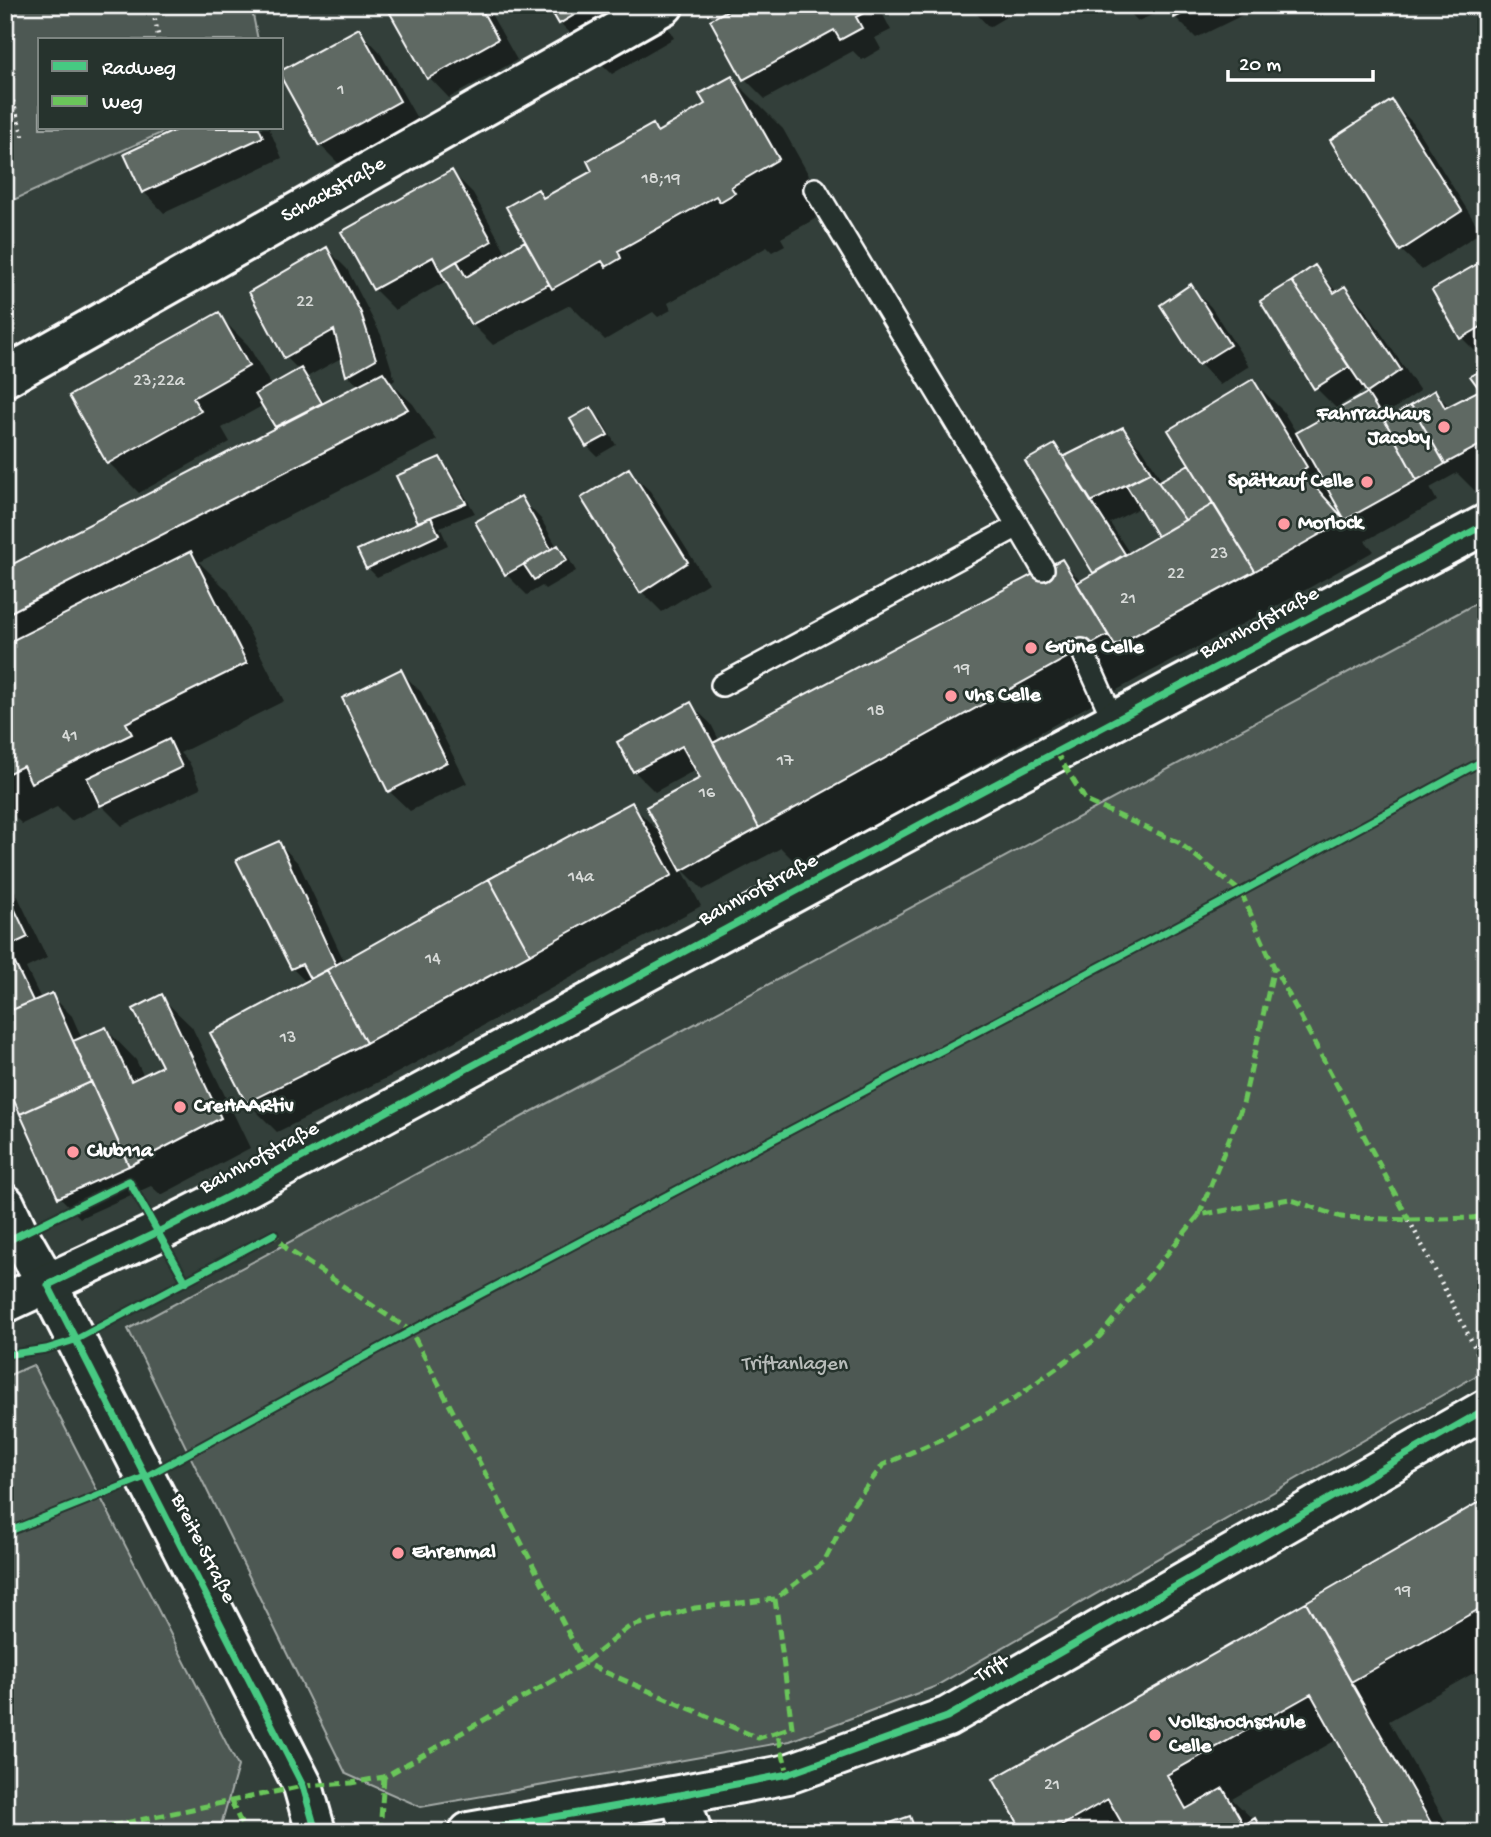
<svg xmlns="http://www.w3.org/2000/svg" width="1491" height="1837" viewBox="0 0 1491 1837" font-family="'Gochi Hand',sans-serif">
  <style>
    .green { fill: #4d5853; stroke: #a6aca9; stroke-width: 2 }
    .shadow { fill: #0007; fill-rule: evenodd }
    .building { fill: #5f6964; stroke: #fff; stroke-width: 2 }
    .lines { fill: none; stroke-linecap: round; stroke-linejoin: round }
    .lane-casing { stroke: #fff; stroke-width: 26 }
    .street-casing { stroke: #fff; stroke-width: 44 }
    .secondary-casing { stroke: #fff; stroke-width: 44 }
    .primary-casing { stroke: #fff; stroke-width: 44 }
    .path { stroke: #fff; stroke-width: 4.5; stroke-dasharray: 2 5; stroke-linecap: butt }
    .lane { stroke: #26332d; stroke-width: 21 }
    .street { stroke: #26332d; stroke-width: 38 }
    .secondary { stroke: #26332d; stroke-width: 38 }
    .primary { stroke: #26332d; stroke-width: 38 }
    .quiet { stroke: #6ac65a; stroke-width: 5; stroke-dasharray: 10 5; stroke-linecap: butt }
    .cycleway-casing { stroke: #26332d; stroke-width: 11 }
    .cycleway { stroke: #46c982; stroke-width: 7 }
    .poi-dot { fill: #ff9aa2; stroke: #26332d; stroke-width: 2.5 }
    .labels { text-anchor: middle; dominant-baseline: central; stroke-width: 5; stroke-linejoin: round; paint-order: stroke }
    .number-label { font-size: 18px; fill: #d7dad8 }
    .street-label { font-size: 21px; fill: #fff; stroke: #26332d }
    .poi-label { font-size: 21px; font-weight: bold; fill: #fff; stroke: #26332d; text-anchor: start }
    .park-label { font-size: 21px; fill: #b8bcba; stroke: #26332d }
  </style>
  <rect width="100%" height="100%" fill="#333f3a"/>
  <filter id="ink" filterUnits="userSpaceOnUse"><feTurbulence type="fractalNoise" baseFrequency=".0143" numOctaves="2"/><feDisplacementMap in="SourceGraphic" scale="14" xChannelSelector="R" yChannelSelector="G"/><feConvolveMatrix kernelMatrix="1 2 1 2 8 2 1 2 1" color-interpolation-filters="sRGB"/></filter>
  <g filter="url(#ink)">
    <!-- green -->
    <path class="green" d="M 5,5 L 251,5 L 258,40 L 40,40 L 40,128 L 172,128 L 7,203 L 5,198 Z
      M 1486,598 L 1486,1370 L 934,1687 L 790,1741 L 421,1807 L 346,1774 L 128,1329 Z
      M 33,1365 L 238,1766 L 219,1832 L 5,1832 L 5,1377 Z"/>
    <!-- shadow -->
    <path class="shadow" d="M 391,5 L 486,5 L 517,60 L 449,98 L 429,77 Z
      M 550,5 L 655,5 L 674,38 L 612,74 L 560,23 Z
      M 741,5 L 892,5 L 881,11 L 891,30 L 875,38 L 881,49 L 862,60 L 853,51 L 765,99 L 745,79 Z
      M 915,5 L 933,5 L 921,12 Z
      M 968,5 L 1026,5 L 989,27 Z
      M 1125,5 L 1263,5 L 1196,38 L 1175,17 L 1171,7 L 1138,21 L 1128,11 Z
      M 359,30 L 379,51 L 419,122 L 340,165 L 320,145 L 282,76 L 282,72 Z
      M 732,78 L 783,129 L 829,211 L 781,238 L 785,245 L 772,252 L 767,247 L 668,303 L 671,310 L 658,317 L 653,312 L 605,340 L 570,305 L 493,345 L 472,324 L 448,280 L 395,310 L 374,289 L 452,172 L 473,193 L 507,254 L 527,241 L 537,191 L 545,199 L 595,171 L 652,126 L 659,133 L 708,105 Z
      M 1392,102 L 1413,123 L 1481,232 L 1422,270 L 1401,250 Z
      M 184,128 L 269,128 L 282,158 L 164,213 L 144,192 L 126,155 Z
      M 327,249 L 347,269 L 381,335 L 395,380 L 391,383 L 413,404 L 437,440 L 199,562 L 229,592 L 284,701 L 180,753 L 189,762 L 201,788 L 122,826 L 102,806 L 71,821 L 57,807 L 22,824 L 10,812 L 5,814 L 5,570 L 278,428 L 264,405 L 222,428 L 230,442 L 139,493 L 109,463 L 72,396 L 218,315 L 248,345 L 272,387 L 300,371 L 286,357 ZM 343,357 L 348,375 L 359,386 L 325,404 L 307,377 Z
      M 1486,261 L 1486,362 L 1462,338 L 1435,290 Z
      M 1315,267 L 1338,293 L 1345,288 L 1365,309 L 1420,391 L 1386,414 L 1390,420 L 1435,393 L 1450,407 L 1482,391 L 1486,370 L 1486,488 L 1477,493 L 1457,473 L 1430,488 L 1437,501 L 1365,541 L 1374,551 L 1286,601 L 1146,674 L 799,866 L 781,848 L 703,890 L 682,869 L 701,906 L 397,1073 L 277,1132 L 247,1102 L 306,982 L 292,968 L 279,843 L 299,864 L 344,961 L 631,804 L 663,836 L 703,779 L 697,769 L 655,792 L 634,771 L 619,743 L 690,704 L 711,724 L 720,742 L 1061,561 L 1082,582 L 1096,573 L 1054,447 L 1066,458 L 1122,430 L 1143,450 L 1163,482 L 1189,466 L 1195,473 L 1253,381 L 1283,411 L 1297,434 L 1370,393 L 1366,389 L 1336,408 L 1316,388 L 1263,302 ZM 1335,498 L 1345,519 L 1329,502 ZM 1141,507 L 1160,537 L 1130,554 L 1110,523 Z
      M 1191,287 L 1211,307 L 1249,366 L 1220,385 L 1200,364 L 1163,306 Z
      M 591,409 L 601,419 L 616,445 L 597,456 L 587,446 Z
      M 439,459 L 449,469 L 475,513 L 440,527 L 448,545 L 377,577 L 367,567 L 420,523 L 399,477 Z
      M 629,471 L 650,491 L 708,583 L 662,612 L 642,592 Z
      M 521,498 L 541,519 L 557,547 L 568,557 L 576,571 L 545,589 L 542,586 L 527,595 L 506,574 Z
      M 400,671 L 421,692 L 467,783 L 410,811 L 389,791 Z
      M 5,874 L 10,880 L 47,958 L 26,968 L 41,999 L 51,995 L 72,1016 L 82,1039 L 106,1029 L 136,1060 L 144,1077 L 165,1067 L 161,997 L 192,1027 L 250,1148 L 161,1195 L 151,1186 L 80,1218 L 60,1197 L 5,1079 Z
      M 1486,1500 L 1486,1666 L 1389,1721 L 1451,1832 L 1390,1832 L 1338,1739 L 1232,1799 L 1266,1832 L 1025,1832 Z
      M 910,1818 L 924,1832 L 870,1832 Z"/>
    <!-- building -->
    <path class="building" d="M 387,5 L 479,5 L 498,39 L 427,79 L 386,6 Z
      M 548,5 L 591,5 L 559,24 Z
      M 737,5 L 870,5 L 871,9 L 856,17 L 862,28 L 840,40 L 834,30 L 743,80 L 710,20 Z
      M 1124,5 L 1143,5 L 1127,12 Z
      M 1169,5 L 1201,5 L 1174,18 Z
      M 359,28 L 400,101 L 319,146 L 282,79 L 282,70 Z
      M 732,76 L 779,159 L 731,187 L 735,193 L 720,202 L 716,196 L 618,251 L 621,258 L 606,267 L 602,261 L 552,289 L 506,207 L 538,189 L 543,198 L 592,171 L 587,161 L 653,124 L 657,132 L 705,104 L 699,94 Z
      M 1392,100 L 1462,211 L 1400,251 L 1330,140 Z
      M 180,128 L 259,128 L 263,137 L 142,193 L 124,154 Z
      M 452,170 L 492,241 L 440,271 L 433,257 L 373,290 L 341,232 Z
      M 525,241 L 549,284 L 471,325 L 440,271 L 457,261 L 466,277 Z
      M 327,247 L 361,313 L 376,359 L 346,376 L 334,330 L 284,358 L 249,292 Z
      M 1486,259 L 1486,324 L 1460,339 L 1432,290 Z
      M 1315,265 L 1334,293 L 1345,286 L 1401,370 L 1367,393 L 1292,281 Z
      M 1292,281 L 1349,367 L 1314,389 L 1260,301 Z
      M 1191,284 L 1230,345 L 1198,365 L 1160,305 Z
      M 219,312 L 249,366 L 193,398 L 201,411 L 107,464 L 69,396 Z
      M 301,368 L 322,403 L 275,427 L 255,394 Z
      M 1486,368 L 1486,442 L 1445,464 L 1411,405 L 1435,390 L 1445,408 L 1480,390 L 1470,376 Z
      M 383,372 L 408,409 L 5,615 L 5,568 Z
      M 1253,379 L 1307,467 L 1301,471 L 1345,520 L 1255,571 L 1168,430 Z
      M 1367,393 L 1385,421 L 1417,480 L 1345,520 L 1296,433 Z
      M 1411,405 L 1445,464 L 1417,480 L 1385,421 Z
      M 591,407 L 608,435 L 586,447 L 570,419 Z
      M 1123,427 L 1151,472 L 1091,502 L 1063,457 Z
      M 1055,444 L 1125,554 L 1093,573 L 1025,461 Z
      M 440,457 L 466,503 L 418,522 L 396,476 Z
      M 1189,464 L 1213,504 L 1185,520 L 1158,482 Z
      M 629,468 L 688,562 L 640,593 L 581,498 Z
      M 1151,472 L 1185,520 L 1157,536 L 1126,485 Z
      M 521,496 L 551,549 L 505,575 L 475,522 Z
      M 1213,504 L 1255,571 L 1115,646 L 1077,583 Z
      M 431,517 L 439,535 L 366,569 L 357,550 Z
      M 558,545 L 567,560 L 534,580 L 524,565 Z
      M 191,551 L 247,663 L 126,723 L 132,734 L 31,783 L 23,766 L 5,775 L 5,644 Z
      M 1062,559 L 1108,635 L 759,828 L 713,743 Z
      M 401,669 L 447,762 L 388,792 L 342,698 Z
      M 691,702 L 759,828 L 681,871 L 646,807 L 700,778 L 682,746 L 633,772 L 617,742 Z
      M 169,739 L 182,767 L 100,806 L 87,778 Z
      M 632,802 L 672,875 L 530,954 L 489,879 Z
      M 279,841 L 336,965 L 310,979 L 302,964 L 291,969 L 236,860 Z
      M 489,879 L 530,954 L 366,1043 L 327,970 Z
      M 5,889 L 28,937 L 5,948 Z
      M 7,947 L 33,1001 L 5,1013 L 5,948 Z
      M 327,970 L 366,1043 L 246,1103 L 210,1033 Z
      M 52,993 L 91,1082 L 20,1114 L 5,1081 L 5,1013 Z
      M 162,994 L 221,1118 L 129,1166 L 73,1041 L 106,1027 L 131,1081 L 162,1066 L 133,1009 Z
      M 91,1082 L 129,1166 L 58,1198 L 20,1114 Z
      M 1486,1498 L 1486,1617 L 1481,1608 L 1351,1682 L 1306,1602 Z
      M 1306,1602 L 1436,1832 L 1388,1832 L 1311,1694 L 1167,1775 L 1186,1809 L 1223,1788 L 1244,1825 L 1255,1818 L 1263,1832 L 1127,1832 L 1108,1799 L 1051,1832 L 1023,1832 L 993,1779 Z
      M 910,1816 L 916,1832 L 864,1832 Z"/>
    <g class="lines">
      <defs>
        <path id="lane" d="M 815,189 L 1018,526
          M 1082,650 L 1114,721
          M 722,685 L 1018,526 L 1043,569"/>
        <path id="street" d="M 5,377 L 664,5
          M 5,1204 L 20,1236 L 48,1285
          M 679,1795 L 692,1832
          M 469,1832 L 679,1795 L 788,1774 L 947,1717 L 1486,1409"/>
        <path id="secondary" d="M 48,1285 L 303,1786 L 316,1832"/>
        <path id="primary" d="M 5,1303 L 158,1232 L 249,1186 L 971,797 L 1486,524"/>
      </defs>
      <!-- lane casing -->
      <use href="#lane" class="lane-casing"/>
      <!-- street casing -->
      <use href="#street" class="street-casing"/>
      <!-- secondary casing -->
      <use href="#secondary" class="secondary-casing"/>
      <!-- primary casing -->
      <use href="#primary" class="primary-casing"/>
      <!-- path -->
      <path class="path" d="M 152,5 L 159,40
        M 5,74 L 24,140
        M 1409,1220 L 1484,1365"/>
      <!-- lane -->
      <use href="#lane" class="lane"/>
      <!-- street -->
      <use href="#street" class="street"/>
      <!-- secondary -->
      <use href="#secondary" class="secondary"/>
      <!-- primary -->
      <use href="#primary" class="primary"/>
      <!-- quiet -->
      <path class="quiet" d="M 1056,752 L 1086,801 L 1178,842 L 1241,892 L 1274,967 L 1409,1220
        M 1199,1215 L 1243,1104 L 1274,967
        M 270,1236 L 274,1234 L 287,1249 L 411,1331 L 584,1663 L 758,1738 L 777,1732
        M 775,1599 L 792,1727 L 777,1732 L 788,1774
        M 231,1801 L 245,1832
        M 82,1832 L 303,1786 L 351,1783 L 384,1777 L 584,1663 L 629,1627 L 695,1608 L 775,1599 L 824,1562 L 852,1506 L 883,1465 L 941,1439 L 1014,1399 L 1100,1336 L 1199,1215 L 1289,1199 L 1341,1217 L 1409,1220 L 1473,1218 L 1486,1215
        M 380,1832 L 384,1777"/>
      <defs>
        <path id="cycleway" d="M 5,1242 L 129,1181 L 186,1282
          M 5,1355 L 46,1349 L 75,1340 L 274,1234
          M 5,1533 L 145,1477 L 411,1331 L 1241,892 L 1486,759
          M 316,1832 L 303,1786 L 48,1285 L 158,1232 L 249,1186 L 971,797 L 1486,524
          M 469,1832 L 679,1795 L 788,1774 L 947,1717 L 1486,1409"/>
      </defs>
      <!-- cycleway casing -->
      <use href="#cycleway" class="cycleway-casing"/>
      <!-- cycleway -->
      <use href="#cycleway" class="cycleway"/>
    </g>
  </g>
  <!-- markers -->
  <g class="poi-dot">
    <circle cx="1444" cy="427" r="7"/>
    <circle cx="1367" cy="482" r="7"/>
    <circle cx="1284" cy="524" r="7"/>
    <circle cx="1031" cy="648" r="7"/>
    <circle cx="951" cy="696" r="7"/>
    <circle cx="180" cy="1107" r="7"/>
    <circle cx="73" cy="1152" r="7"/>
    <circle cx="398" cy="1553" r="7"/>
    <circle cx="1155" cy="1735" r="7"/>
  </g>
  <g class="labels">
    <!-- number labels -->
    <g class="number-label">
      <text x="341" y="90">1</text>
      <text x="661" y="179">18;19</text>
      <text x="305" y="302">22</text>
      <text x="159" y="381">23;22a</text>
      <text x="1219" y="554">23</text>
      <text x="1176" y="574">22</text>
      <text x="1128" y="599">21</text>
      <text x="962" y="669">19</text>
      <text x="876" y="711">18</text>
      <text x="70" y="736">41</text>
      <text x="785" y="761">17</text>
      <text x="707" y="793">16</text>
      <text x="581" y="877">14a</text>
      <text x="433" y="959">14</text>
      <text x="288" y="1038">13</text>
      <text x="1403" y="1591">19</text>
      <text x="1052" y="1785">21</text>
    </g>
    <!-- street labels -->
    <g class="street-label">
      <text transform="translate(334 191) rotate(-29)">Schackstraße</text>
      <text transform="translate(1260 624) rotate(-28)">Bahnhofstraße</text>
      <text transform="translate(759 891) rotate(-28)">Bahnhofstraße</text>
      <text transform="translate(260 1159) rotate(-28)">Bahnhofstraße</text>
      <text transform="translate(202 1549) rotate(63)">Breite Straße</text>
      <text transform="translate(993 1670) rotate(-30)">Trift</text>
    </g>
    <!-- poi labels -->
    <g class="poi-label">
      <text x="1430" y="415" text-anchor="end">Fahrradhaus<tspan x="1430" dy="24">Jacoby</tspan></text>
      <text x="1353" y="482" text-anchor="end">Spätkauf Celle</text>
      <text x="1298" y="524">Morlock</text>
      <text x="1045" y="648">Grüne Celle</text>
      <text x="965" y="696">vhs Celle</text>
      <text x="194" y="1107">CreHAARtiv</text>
      <text x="87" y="1152">Club11a</text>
      <text x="412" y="1553">Ehrenmal</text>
      <text x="1169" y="1723">Volkshochschule<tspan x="1169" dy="24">Celle</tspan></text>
    </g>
    <!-- park labels -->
    <g class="park-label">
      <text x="795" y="1365">Triftanlagen</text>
    </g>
  </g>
  <!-- margin -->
  <rect width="1491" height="1837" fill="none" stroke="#26332d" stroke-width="28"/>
  <rect x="14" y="14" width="1463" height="1809" fill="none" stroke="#fff" stroke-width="2.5" filter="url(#ink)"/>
  <!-- legend -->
  <rect x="38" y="38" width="245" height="91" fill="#26332d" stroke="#7d8581" stroke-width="2"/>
  <rect x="52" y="61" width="35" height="10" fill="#46c982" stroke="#7d8581" stroke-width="2"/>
  <text x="102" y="74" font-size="21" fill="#ffffff">Radweg</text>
  <rect x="52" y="96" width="35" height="10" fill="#6ac65a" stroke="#7d8581" stroke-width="2"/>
  <text x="102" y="108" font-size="21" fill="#ffffff">Weg</text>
  <!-- scale -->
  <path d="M1228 70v10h145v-10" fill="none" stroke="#ffffff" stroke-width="3.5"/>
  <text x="1239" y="70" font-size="21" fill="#ffffff" stroke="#26332d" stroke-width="5" paint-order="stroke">20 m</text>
</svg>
